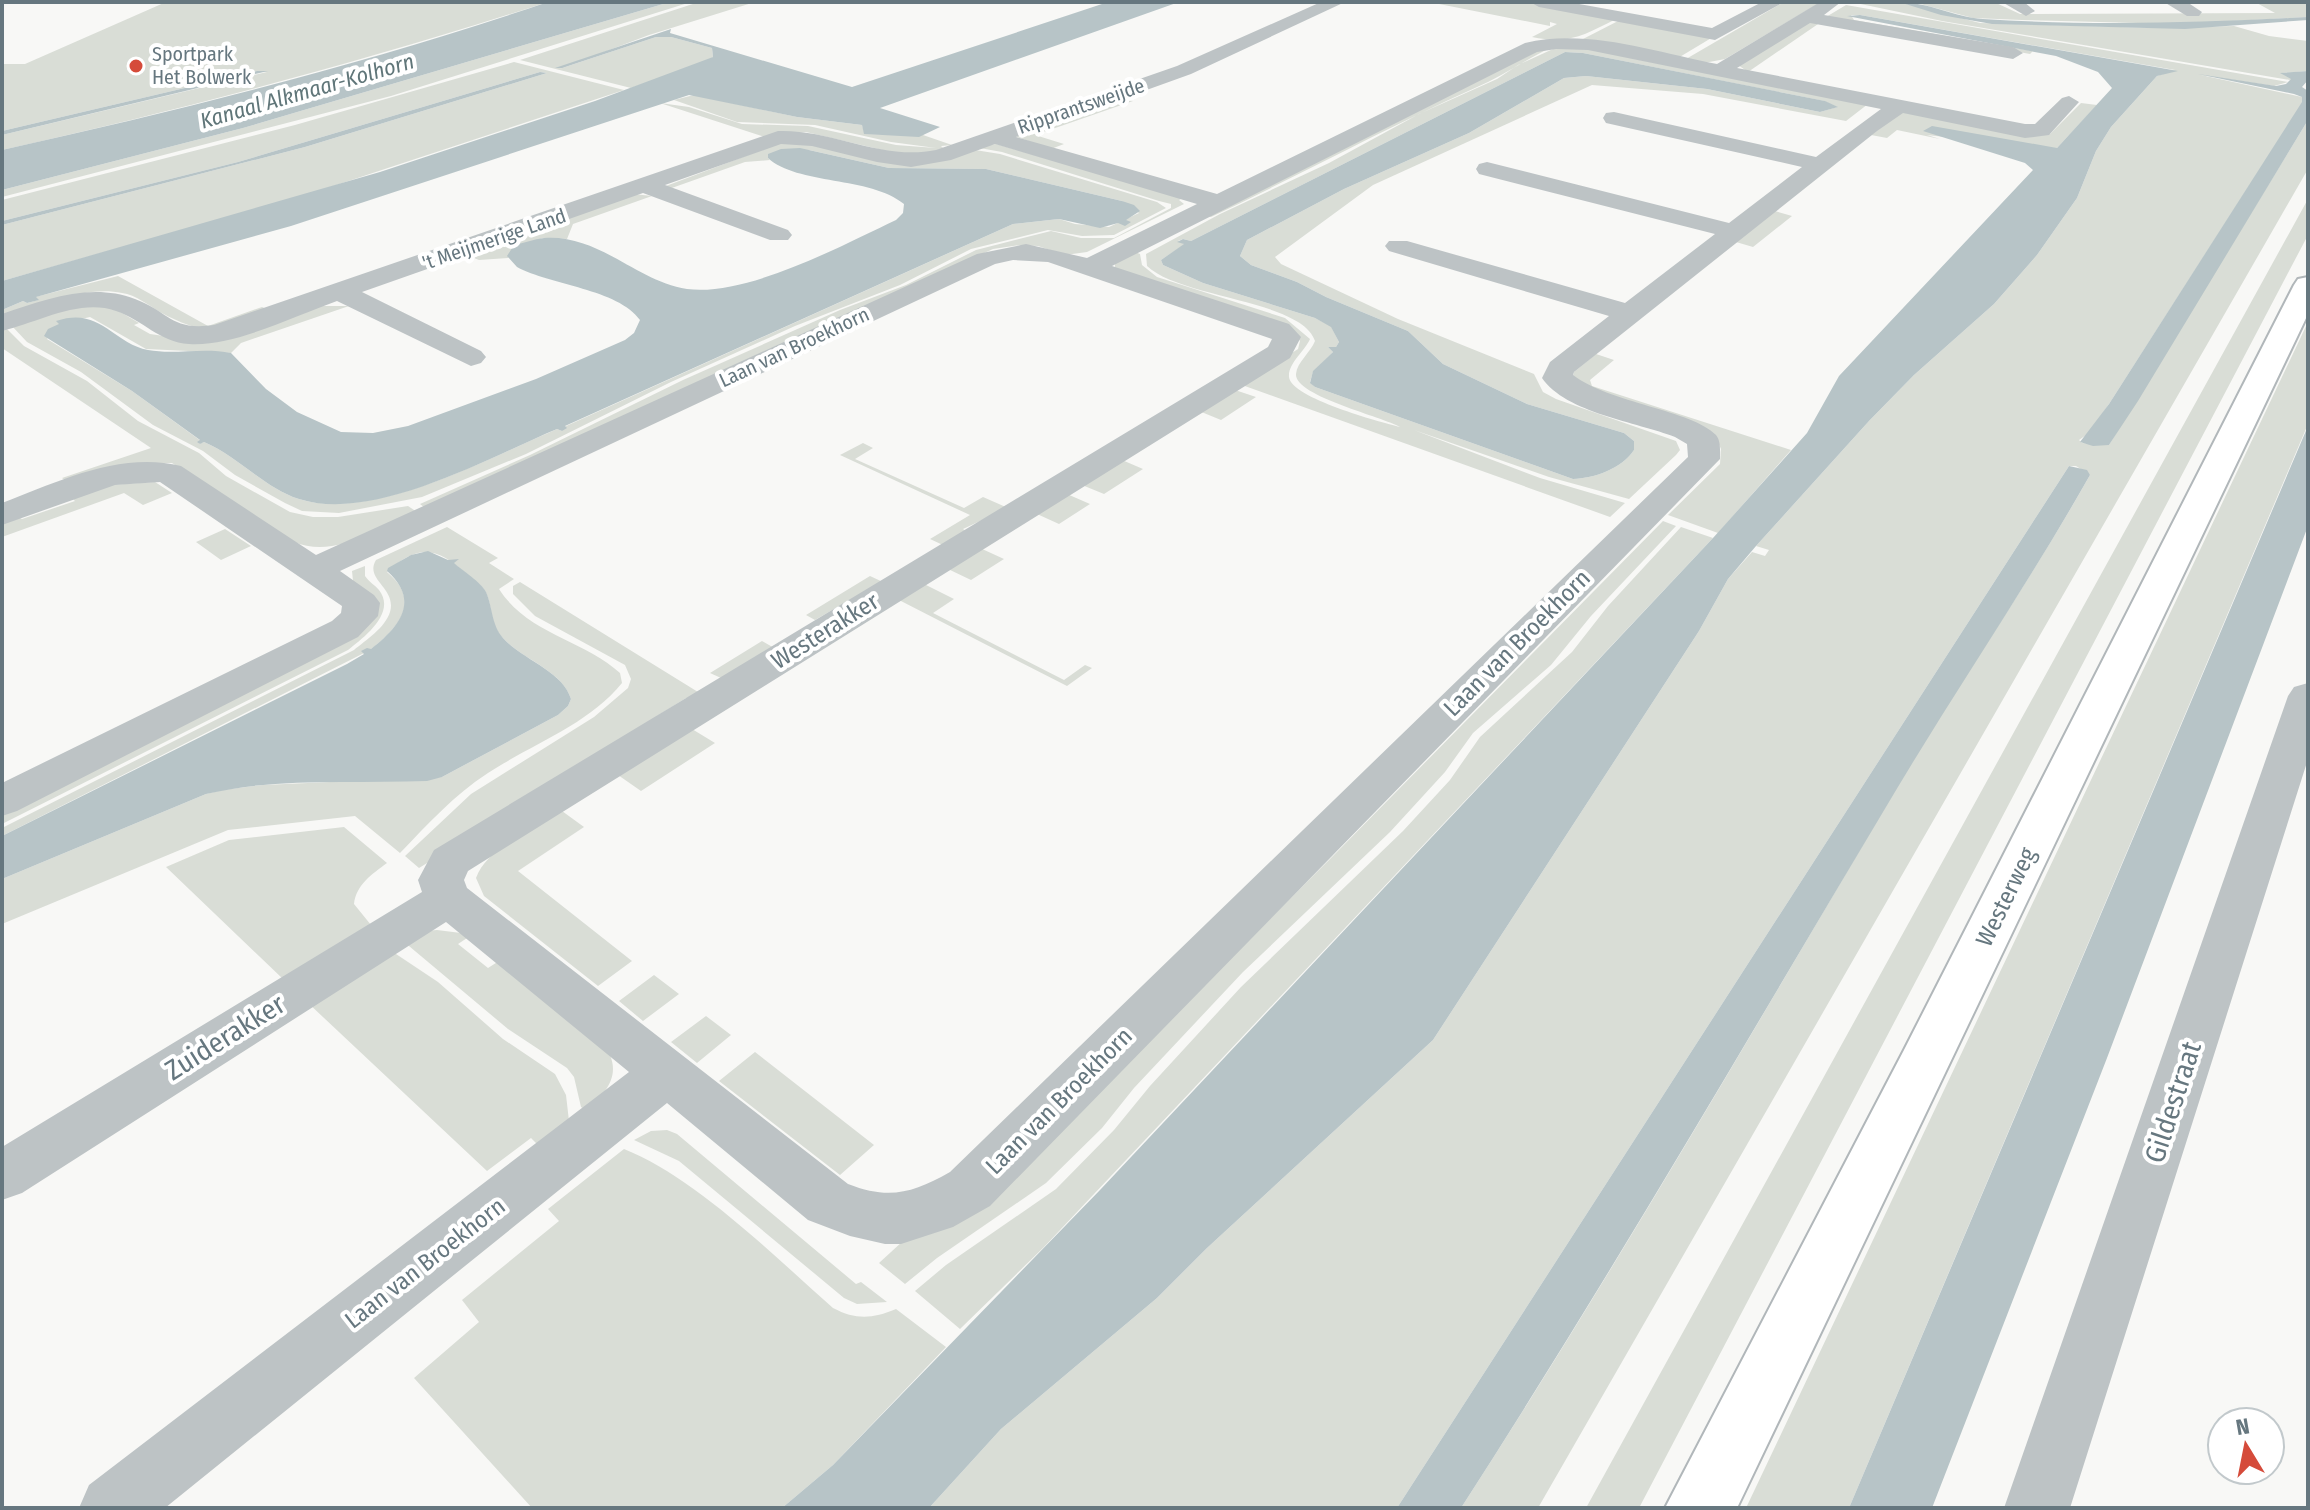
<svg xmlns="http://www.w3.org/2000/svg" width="2310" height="1510" viewBox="0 0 2310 1510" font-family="'Fira Sans Condensed',sans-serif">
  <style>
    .green { fill: #d9ddd6; fill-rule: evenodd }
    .water { fill: #b7c4c7 }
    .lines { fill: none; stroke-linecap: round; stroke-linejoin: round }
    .primary-casing { stroke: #b1b7ba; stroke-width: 4 }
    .minor { fill: #bdc3c5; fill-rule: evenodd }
    .primary { fill: #fff; fill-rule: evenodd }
    .poi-dot { fill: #d54b3a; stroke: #fff; stroke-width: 3 }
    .labels { text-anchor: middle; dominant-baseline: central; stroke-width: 8; stroke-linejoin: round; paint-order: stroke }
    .far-poi-label { font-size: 20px; fill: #66777f; stroke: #fff; text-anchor: start }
    .far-street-label { font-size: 20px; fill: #66777f; stroke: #fff }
    .far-water-label { font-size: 22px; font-style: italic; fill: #607679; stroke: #fff }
    .street-label { font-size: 24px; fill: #66777f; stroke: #fff }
    .near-street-label { font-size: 28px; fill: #66777f; stroke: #fff }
  </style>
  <rect width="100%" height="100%" fill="#f8f8f6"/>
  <!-- green -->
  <path class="green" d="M 166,2 L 548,2 C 352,65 185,109 2,150 L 2,135 L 267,72 L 257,71 L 2,131 L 2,64 L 25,64 Z
    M 670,2 L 691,2 L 391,96 L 2,197 L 2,190 L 243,128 Z
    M 699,2 L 755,2 L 649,35 L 559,69 L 659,36 L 671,37 L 712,48 L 713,57 L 709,61 L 631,88 L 520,60 Z
    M 1429,2 L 1527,2 L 1616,19 C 1586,34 1570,45 1532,37 L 1557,24 L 1550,22 L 1550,26 Z
    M 1784,2 L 1821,2 L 1725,59 L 1704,63 L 1686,59 Z
    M 1851,2 L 1899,2 L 1980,23 L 2154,28 L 2234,26 L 2269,36 L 2308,41 L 2308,71 L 2282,73 L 2292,79 L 2290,80 L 1942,21 Z
    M 1913,2 L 1994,2 L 2020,14 L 2275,13 L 2255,2 L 2308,2 L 2308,17 L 2177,24 L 2022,20 L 1973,18 Z
    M 1846,5 L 2288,82 L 2274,86 L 2201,75 L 2302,97 L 2303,102 L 2109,404 L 2089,433 L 2079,440 L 2082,443 L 2109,445 L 2308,120 L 2308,169 L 1538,1508 L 1461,1508 C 1615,1270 1757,1024 1901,780 C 1962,678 2031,580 2090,475 L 2076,466 L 2069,466 L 1397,1508 L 929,1508 L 1001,1429 L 1157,1298 L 1207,1248 L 1433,1040 L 1699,631 L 1728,579 L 1752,552 L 1765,556 L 1769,550 L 1756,546 L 1869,421 L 1914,375 L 1994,304 L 2037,255 L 2077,198 L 2096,151 L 2111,127 L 2157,76 L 2175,70 L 1860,15 L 1851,15 L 1854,20 L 2033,51 L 2030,54 L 1826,17 Z
    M 1620,20 L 1713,37 L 1678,58 L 1583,39 Z
    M 1821,22 L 1748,72 L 1738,65 L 1807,23 Z
    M 1568,45 L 1735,77 L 1630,58 L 1868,104 L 1846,121 L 1703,94 L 1592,85 L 1373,185 L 1275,257 L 1281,264 L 1398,319 L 1534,374 L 1543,392 L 1556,399 L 1676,441 L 1680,450 L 1676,455 L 1629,499 L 1549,477 L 1414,430 L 1540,478 L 1625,503 L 1610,517 L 1242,385 L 1298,349 L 1300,341 L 1294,332 L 1115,269 L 1115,262 L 1133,251 L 1140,254 L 1142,265 L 1157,277 L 1285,318 L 1310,339 C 1305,351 1288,363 1289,377 C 1291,398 1380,422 1400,427 C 1384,417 1294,396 1296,374 C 1297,362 1311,352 1315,341 C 1302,300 1180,298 1147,266 L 1146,254 L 1220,214 L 1329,163 L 1419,114 L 1497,79 L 1518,65 L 1553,49 L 1580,48 ZM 1565,52 L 1583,53 L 1824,101 L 1837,107 L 1820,112 L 1707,89 L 1586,76 L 1564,78 L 1469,133 L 1344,189 L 1247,240 L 1240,256 L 1251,265 L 1297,282 L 1326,297 L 1408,331 L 1443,364 L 1527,404 L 1624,433 L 1634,441 L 1634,450 C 1621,469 1595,478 1573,479 L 1315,387 L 1310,382 L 1313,372 L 1333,352 L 1328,347 L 1336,347 L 1339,342 L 1331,326 L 1315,318 L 1203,283 L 1163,265 L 1161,260 L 1185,244 L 1178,241 L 1183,239 L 1191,241 Z
    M 1541,48 L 1550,48 C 1525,60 1501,77 1475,88 C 1386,128 1300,175 1211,217 L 1205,215 Z
    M 514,62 L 624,90 L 303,196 L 2,281 L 2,225 L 305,147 L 547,73 L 540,72 L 238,162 L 2,221 L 2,200 L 295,125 Z
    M 694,95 L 797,117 L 862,125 L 865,134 L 923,135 L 952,145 L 941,146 L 943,148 L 924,155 L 904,155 L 806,132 L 765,137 L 660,103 L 689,107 L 742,124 L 808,126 L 896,145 L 936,148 L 891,142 L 815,125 L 737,122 L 674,100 Z
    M 1119,98 L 1133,101 L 1035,135 L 1064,144 L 1051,149 L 1017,137 L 1018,133 Z
    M 2081,103 L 2097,105 L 2057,148 L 2052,149 L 1927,135 L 1940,139 L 1897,130 L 1887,138 L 1871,135 L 1900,113 L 1906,113 L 2050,134 Z
    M 788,140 L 896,162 L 975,150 L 1000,154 L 1157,202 L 1166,208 L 1114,235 L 1082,236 L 1048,230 L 971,249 L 900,285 L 795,326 L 671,382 L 526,454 L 422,497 L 339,513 L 302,511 L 285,503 L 235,475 L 203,451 L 153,425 L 81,372 L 27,342 L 11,325 L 78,306 L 112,307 L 139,323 L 134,325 L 150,334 L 164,336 L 318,306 L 349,306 L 241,343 L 231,353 L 146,349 L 90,317 L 60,324 L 47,339 L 132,391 L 201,441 L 199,444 L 204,442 C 238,456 264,488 299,499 C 372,522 489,458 557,429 L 562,431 L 564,427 L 1013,224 L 1059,219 L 1075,224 L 1109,227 L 1139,213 L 1122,201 L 986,169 L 889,168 L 809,150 L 768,158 L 770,160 L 745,162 L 669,189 L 666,186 Z
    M 996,144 L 1183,198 L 1179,200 L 1184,204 L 1087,252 L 1065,255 L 1038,246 L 1019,245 L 993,249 L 425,508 L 420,504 L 530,455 L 683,380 L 840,310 L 906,285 L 976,250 L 1051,231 L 1081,238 L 1114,238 L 1171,208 L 1171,204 L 1159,201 L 1002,152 L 974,147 Z
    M 633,194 L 652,196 L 573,224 L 567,239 L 543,238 L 514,248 L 508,258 L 479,260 L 464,254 Z
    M 2308,199 L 2308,235 L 1639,1508 L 1586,1508 Z
    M 1775,211 L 1792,216 L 1753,247 L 1736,242 Z
    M 118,276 L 208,326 L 262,307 L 271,311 C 221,329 209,339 160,312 C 148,305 136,295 122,293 C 84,285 38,307 2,317 L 2,310 L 23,301 L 27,303 L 38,300 L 35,297 Z
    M 2308,322 L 2308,424 L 1849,1508 L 1746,1508 Z
    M 5,327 L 24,346 L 87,381 L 138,421 L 199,453 L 226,476 L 290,512 L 313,517 L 338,517 L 408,506 L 417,512 C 380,528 335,559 294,542 L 172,463 L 130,464 L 70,484 L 62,478 L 151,448 L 2,348 L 2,328 Z
    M 1596,354 L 1614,360 L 1590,380 L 1592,386 L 1791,450 L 1718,533 L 1668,515 L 1720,464 L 1721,449 L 1717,440 L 1585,389 L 1572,379 L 1574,372 Z
    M 1235,390 L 1256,397 L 1221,420 L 1199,411 Z
    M 863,443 L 873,448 L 855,459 L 964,508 L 983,497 L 1008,508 L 963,529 L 967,532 L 945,546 L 930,539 L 970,515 L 840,455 Z
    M 1122,460 L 1143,469 L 1104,494 L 1082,485 Z
    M 155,482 L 172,493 L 143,505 L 124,493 L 2,537 L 2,522 L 18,517 L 22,519 L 75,501 L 72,498 L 110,485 Z
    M 1067,494 L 1090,504 L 1059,524 L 1037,514 Z
    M 1663,521 L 1676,526 L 1591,616 L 1551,665 L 1473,733 L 1445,772 L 1390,832 L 1243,972 L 1134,1088 L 1102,1128 L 1046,1183 L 937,1258 L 905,1284 L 879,1263 L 903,1241 L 1009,1177 L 1328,861 Z
    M 447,527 L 498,558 L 489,563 L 514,579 L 499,589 C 528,634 584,640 620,673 L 622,683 C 588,725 532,744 488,773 C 454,795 428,824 400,853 L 355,816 L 228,830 L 2,924 L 2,879 L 206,794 L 222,790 L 263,785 L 442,777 L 558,715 L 568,706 L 571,699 C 562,670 522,660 502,637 C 489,622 493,605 485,591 C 482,585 472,579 467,574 C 437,548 420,542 387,572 C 422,601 399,627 370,650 L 2,836 L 2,828 L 354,650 C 366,640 385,628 390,612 C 397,588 364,580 376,560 Z
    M 1681,527 L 1713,538 L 1044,1247 L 960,1329 L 915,1291 L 946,1265 L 1056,1189 L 1114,1130 L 1150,1086 L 1241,987 L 1403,831 L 1450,780 L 1480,737 L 1572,652 L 1608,606 Z
    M 225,529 L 251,546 L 221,560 L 196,542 Z
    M 980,548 L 1004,559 L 971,580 L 948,569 Z
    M 365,566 L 365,576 C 369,582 375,585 379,590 C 397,613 363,638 348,650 L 2,824 L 2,812 L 344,642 L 353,581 L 352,571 Z
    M 870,576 L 885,583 L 844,608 L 839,606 L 815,620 L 806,615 Z
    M 520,582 L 698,692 L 692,701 L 686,698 L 657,716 L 661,720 L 419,868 L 405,856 L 471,794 L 594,717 L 628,688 L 631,679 L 625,665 L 535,616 L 513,594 L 513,586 Z
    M 924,584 L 954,599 L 933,613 L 1064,680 L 1085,665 L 1092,668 L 1067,686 L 899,600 Z
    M 762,641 L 776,649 L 721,678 L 710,673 Z
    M 692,729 L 715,743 L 641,791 L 618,775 Z
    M 562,811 L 584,827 L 518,871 L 632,961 L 598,986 L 484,896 L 476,878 C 487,847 535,828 562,811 Z
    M 344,827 L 387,863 C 372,874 356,885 354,904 L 371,925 L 283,979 L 166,867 L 229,840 Z
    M 437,930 L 461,933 L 467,938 L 458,944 L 488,968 L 499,961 L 610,1055 C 620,1079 603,1096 585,1110 L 581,1107 L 574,1077 L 567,1068 L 508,1029 L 403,941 L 425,931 Z
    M 390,950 L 438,982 L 503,1039 L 555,1074 L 566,1095 L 569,1121 L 538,1145 L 531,1138 L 487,1171 L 307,1002 Z
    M 654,975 L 679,994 L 643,1021 L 619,1001 Z
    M 706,1016 L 731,1035 L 697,1063 L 671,1042 Z
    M 755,1052 L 874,1145 L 840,1175 L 719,1081 Z
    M 667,1130 L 677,1134 L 856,1284 L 861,1282 L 887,1302 L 857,1304 L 844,1298 L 679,1161 L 634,1140 L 651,1131 Z
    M 624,1149 C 695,1177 774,1256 833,1308 C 856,1320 872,1319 896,1309 L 946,1347 L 833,1465 L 782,1508 L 532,1508 L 414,1378 L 479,1322 L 462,1300 L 559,1221 L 548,1209 Z"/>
  <!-- water -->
  <path class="water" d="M 548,2 L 670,2 L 243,128 L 2,190 L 2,150 C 186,109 369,63 548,2 Z
    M 1108,2 L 1179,2 L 880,108 L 940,127 L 919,137 L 864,134 L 862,125 L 797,117 L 689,95 L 291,226 L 36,297 L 39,300 L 27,303 L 23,301 L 2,310 L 2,281 L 380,172 L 595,101 L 713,57 L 712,48 L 671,37 L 656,37 L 562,68 L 555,68 L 671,29 L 670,33 L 852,87 Z
    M 1899,2 C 1928,2 1954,17 1983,19 C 2091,26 2200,23 2308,17 L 2308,20 L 2185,29 L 1992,24 L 1941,15 Z
    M 1860,15 L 2178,71 L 2157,76 L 2111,127 L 2096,151 L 2077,198 L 2037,255 L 1994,304 L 1914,375 L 1869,421 L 1756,546 L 1728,579 L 1699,631 L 1433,1040 L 1207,1248 L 1157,1298 L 1001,1429 L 929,1508 L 782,1508 L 833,1465 L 1100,1190 L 1713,538 L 1807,433 L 1839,376 L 2033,170 L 2025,163 L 1923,131 L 1932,126 L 2057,148 L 2112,88 L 2098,72 L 2056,56 L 1847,16 Z
    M 1565,52 L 1583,53 L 1825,101 L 1838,107 L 1820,112 L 1707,89 L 1586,76 L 1564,78 L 1469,133 L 1344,189 L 1247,240 L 1240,256 L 1251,265 L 1297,282 L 1326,297 L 1408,331 L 1443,364 L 1527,404 L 1624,433 L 1634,441 L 1634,450 C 1621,469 1595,478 1573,479 L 1315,387 L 1310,383 L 1313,371 L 1333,352 L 1328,347 L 1336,347 L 1339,342 L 1331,327 L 1315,318 L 1203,283 L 1163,265 L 1161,260 L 1184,244 L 1177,242 L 1183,239 L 1191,241 Z
    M 257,71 L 268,71 L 2,135 L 2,131 Z
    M 2308,71 L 2308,80 L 2302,87 L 2308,91 L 2308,120 L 2138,401 L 2109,445 L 2093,446 L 2080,442 L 2109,404 L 2302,102 L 2302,97 L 2294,94 L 2198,74 L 2276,86 L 2286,84 L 2291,79 L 2280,73 Z
    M 540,72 L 547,73 L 305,147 L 2,225 L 2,221 L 238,162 Z
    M 800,148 L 889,168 L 986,169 L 1122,201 L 1134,205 L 1140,211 L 1126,220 L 1131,222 L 1125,226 L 1118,223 L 1100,228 L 1059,219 L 1013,224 L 565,426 L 567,428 L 562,431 L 557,429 C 488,458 373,523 299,499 C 264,488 238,456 204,442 L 200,444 L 197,442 L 200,440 L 132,391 L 44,336 L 48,329 L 59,324 L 56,321 C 100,306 111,342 148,350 C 175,355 203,347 231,353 L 266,389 L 297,412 L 341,432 L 373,433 L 408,426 L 536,379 L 625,340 L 634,333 L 640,320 C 618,289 550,285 517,267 L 507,256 L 514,245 C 524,243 534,239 544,238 C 599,234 636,281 687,289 C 746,297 843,245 896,220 L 903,213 L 904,204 C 870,176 797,185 768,158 L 768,154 L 781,149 Z
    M 2308,426 L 2308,526 L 2107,1058 L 1932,1508 L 1849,1508 Z
    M 2069,466 L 2087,470 L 2090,475 C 2025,590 1950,698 1883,812 C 1744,1045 1608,1280 1461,1508 L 1397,1508 Z
    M 428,551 L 448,560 L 459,559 L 454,563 C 463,571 481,582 486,592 C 493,608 491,624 503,638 C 523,660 563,671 571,699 L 568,706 L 558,715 L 442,777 L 427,781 C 354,784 277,777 206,794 L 2,879 L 2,836 L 347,664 L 364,654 L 361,651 L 367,648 L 371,649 C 399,627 421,601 387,571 L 388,568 L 411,555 Z"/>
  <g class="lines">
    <defs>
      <path id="primary" d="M 2308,277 L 2308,314 L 1737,1508 L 1665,1508 L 1904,1050 L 2294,285 L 2298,279 Z"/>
    </defs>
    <!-- primary casing -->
    <use href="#primary" class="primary-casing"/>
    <!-- minor -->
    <path class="minor" d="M 1321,2 L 1345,2 L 1191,74 L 1016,137 L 1217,194 L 1525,43 C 1587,28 1655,52 1717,64 L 1820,2 L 1841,2 L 1824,15 L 2013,47 L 2023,53 L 2013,59 L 1810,23 L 1737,68 L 2025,124 L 2035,124 L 2062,98 L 2069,96 L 2079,102 L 2049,135 L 2025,138 L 1903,113 L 1877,131 L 1574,372 L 1573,375 C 1609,403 1692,410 1716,435 C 1721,441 1720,451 1720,459 L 990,1206 L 953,1227 L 901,1244 L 885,1244 L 850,1236 L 808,1220 L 667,1103 L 165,1508 L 79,1508 L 89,1485 L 629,1072 L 446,922 L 22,1193 L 2,1200 L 2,1147 L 422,892 L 418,880 L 434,850 L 1268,347 L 1272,339 L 1048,262 L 1013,260 L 995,264 L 340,571 L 374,595 L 380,603 L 378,616 L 358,637 L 17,811 L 2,816 L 2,783 L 332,621 L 341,613 L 342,606 L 160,482 L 115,485 L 2,525 L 2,503 C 58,482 119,451 181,466 L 316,555 L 977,254 L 1026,244 L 1087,258 L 1197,204 L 995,144 L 951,160 L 911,167 L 877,162 L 812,146 L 781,144 L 665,185 L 788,230 L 792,235 L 788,240 L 770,240 L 643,193 L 362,292 L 481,351 L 486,357 L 481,363 L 471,366 L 337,301 C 294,316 234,347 189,344 C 159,342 143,320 116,311 C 79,298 37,323 2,331 L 2,314 C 45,300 90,282 135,299 C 170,312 170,331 214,325 L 778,131 C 832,129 882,161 936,150 L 1177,66 ZM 1556,49 L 1588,50 L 1881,109 L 1816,157 L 1614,112 L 1606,113 L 1603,118 L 1606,123 L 1802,167 L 1729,223 L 1487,162 L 1479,164 L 1476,169 L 1479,174 L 1715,234 L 1625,303 L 1407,241 L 1389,241 L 1385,246 L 1389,251 L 1609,316 L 1550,362 L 1542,378 C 1566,413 1637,422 1675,437 L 1687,444 L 1688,457 L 950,1172 C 913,1193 889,1200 848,1184 L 467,888 L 464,880 L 468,871 L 1290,358 L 1301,337 L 1289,324 L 1112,266 L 1537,52 Z
      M 1530,2 L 1568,2 L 1712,28 L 1762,2 L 1784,2 L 1715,40 L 1539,7 Z
      M 2002,2 L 2024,2 L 2035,11 L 2026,16 Z
      M 2164,2 L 2187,2 L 2202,12 L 2199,16 L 2187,16 Z
      M 2308,683 L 2308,759 L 2070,1508 L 2004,1508 L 2288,696 L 2294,687 Z"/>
    <!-- primary -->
    <use href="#primary" class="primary"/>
  </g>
  <!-- markers -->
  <circle class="poi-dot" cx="136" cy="66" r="8"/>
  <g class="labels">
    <!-- far-poi labels -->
    <g class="far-poi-label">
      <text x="152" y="54">Sportpark<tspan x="152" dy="23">Het Bolwerk</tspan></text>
    </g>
    <!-- far-street labels -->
    <g class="far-street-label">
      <text transform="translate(1081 106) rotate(-19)">Ripprantsweijde</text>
      <text transform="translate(494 239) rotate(-19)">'t Meijmerige Land</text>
      <text transform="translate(794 347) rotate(-25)">Laan van Broekhorn</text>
    </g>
    <!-- far-water labels -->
    <g class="far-water-label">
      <text transform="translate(307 91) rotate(-16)">Kanaal Alkmaar-Kolhorn</text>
    </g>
    <!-- street labels -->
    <g class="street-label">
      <text transform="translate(825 631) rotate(-32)">Westerakker</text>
      <text transform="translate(1517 643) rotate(-45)">Laan van Broekhorn</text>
      <text transform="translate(2006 897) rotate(-64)">Westerweg</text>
      <text transform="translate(1059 1101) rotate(-45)">Laan van Broekhorn</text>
      <text transform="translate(425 1263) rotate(-38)">Laan van Broekhorn</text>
    </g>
    <!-- near-street labels -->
    <g class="near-street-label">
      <text transform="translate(225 1037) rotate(-32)">Zuiderakker</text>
      <text transform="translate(2173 1102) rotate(-72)">Gildestraat</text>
    </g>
  </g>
  <!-- border -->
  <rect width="2310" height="1510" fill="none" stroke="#66777f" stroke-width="8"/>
  <!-- north arrow -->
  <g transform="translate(2246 1446) rotate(350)"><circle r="38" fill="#ffffff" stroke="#c2c9cc" stroke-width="2"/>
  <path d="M0-6L14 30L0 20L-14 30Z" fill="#d54b3a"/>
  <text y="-12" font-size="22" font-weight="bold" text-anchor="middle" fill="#66777f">N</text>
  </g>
</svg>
